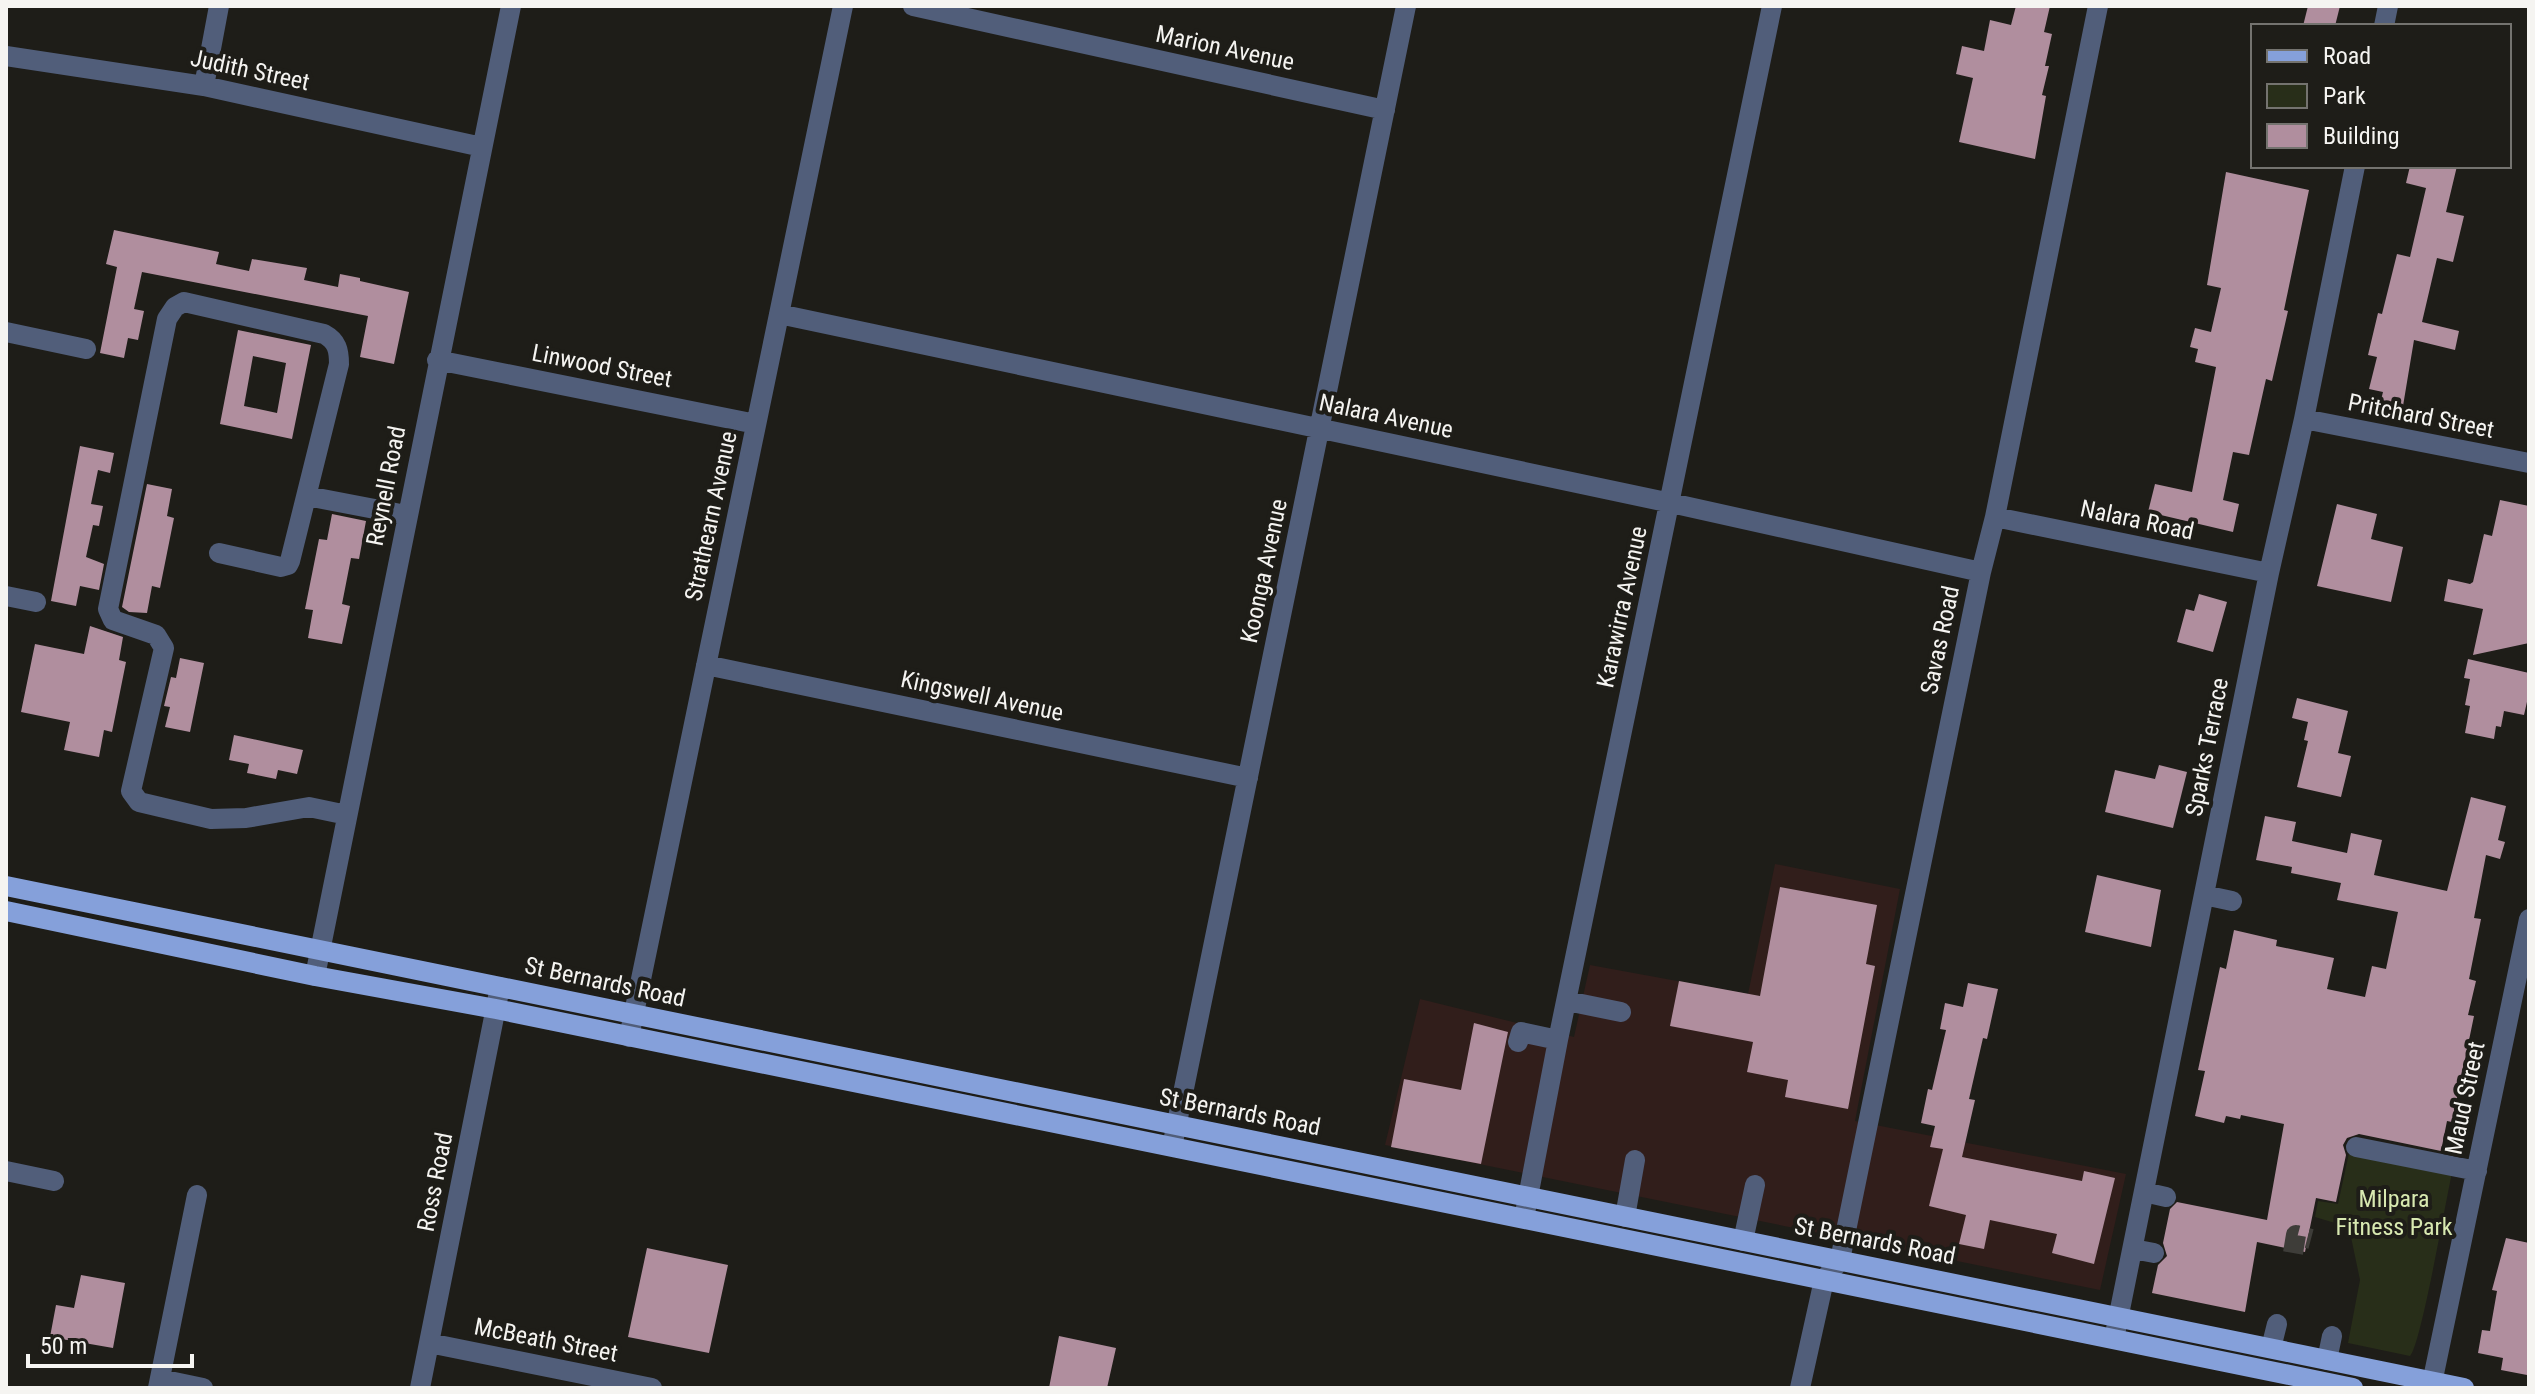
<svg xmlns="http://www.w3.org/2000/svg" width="2535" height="1394" viewBox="0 0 2535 1394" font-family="'Roboto Condensed',sans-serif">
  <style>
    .commercial { fill: #311e1b }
    .green { fill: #282e19 }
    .building { fill: #b08e9e; fill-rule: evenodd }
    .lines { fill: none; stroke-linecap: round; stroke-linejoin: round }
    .minor-tunnel { stroke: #3e3d39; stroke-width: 20; stroke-dasharray: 20 10; stroke-linecap: butt }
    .minor { stroke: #515e7a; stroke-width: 20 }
    .major { stroke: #85a0da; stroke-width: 20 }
    .labels { text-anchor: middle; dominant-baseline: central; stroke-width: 8; stroke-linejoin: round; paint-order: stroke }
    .street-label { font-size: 24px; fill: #f5f4f1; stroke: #1e1d18 }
    .park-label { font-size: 24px; fill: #d8e9b1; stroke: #1e1d18 }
  </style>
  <rect width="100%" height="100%" fill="#1e1d18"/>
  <!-- commercial -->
  <path class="commercial" d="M 1775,864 L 1900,889 L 1855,1121 L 2126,1174 L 2100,1290 L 1385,1145 L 1420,999 L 1574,1037 L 1590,965 L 1748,994 Z"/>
  <!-- green -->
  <path class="green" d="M 2349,1153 L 2452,1173 C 2446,1199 2421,1345 2410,1356 L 2348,1343 L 2360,1280 L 2351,1237 L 2345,1226 L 2315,1217 L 2318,1201 L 2338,1204 Z"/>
  <!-- building -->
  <path class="building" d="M 2016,6 L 2050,6 L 2044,32 L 2052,34 L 2045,66 L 2049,66 L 2042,95 L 2046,96 L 2035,159 L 1959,142 L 1973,78 L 1956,74 L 1962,46 L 1984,51 L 1990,20 L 2011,25 Z
    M 2308,6 L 2340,6 L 2335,26 L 2303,26 Z
    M 2410,166 L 2457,166 L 2446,212 L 2464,216 L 2453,262 L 2437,258 L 2422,322 L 2459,331 L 2455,350 L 2414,340 L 2403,406 L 2381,400 L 2383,392 L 2369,389 L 2377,357 L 2368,355 L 2378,313 L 2382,314 L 2397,254 L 2410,257 L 2426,188 L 2406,183 Z
    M 2226,172 L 2309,190 L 2284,310 L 2288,311 L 2272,381 L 2266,379 L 2249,455 L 2233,452 L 2223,500 L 2239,504 L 2233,532 L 2148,512 L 2155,484 L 2192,492 L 2216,367 L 2195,362 L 2198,349 L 2190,347 L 2195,328 L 2211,332 L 2221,288 L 2207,285 Z
    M 114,230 L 219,252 L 216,264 L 249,271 L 252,259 L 307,268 L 304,280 L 338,287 L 340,274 L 360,278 L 360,281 L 409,292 L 394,364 L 360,357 L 368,316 L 142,272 L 134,309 L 144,311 L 138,340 L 128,338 L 124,358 L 100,353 L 117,267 L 106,264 Z
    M 238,330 L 311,345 L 292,439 L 220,424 ZM 253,356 L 286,363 L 277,413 L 244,406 Z
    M 80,446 L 114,453 L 110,473 L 98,470 L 91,504 L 103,506 L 99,526 L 93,525 L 86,557 L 104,564 L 99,590 L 80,586 L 76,606 L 51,601 Z
    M 147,484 L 172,489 L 167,516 L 174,518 L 160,588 L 152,586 L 147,613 L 129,612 L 122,607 Z
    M 2500,500 L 2529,506 L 2529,643 L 2473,655 L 2483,609 L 2444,601 L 2448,579 L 2470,584 L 2473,582 L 2484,534 L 2492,536 Z
    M 2337,504 L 2377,514 L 2371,539 L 2403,547 L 2391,602 L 2317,586 Z
    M 332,514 L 366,521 L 359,559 L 351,558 L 342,604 L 350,606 L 342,644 L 308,638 L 313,610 L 305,609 L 319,539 L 327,540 Z
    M 2199,594 L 2227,602 L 2213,652 L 2177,642 L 2186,609 L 2194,611 Z
    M 90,626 L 123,637 L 119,660 L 126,662 L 112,732 L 104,730 L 99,757 L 64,750 L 70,722 L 21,712 L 35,644 L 84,654 Z
    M 180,658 L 204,663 L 190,732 L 165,727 L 170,707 L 164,706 L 171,677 L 176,678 Z
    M 2468,659 L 2529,673 L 2529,693 L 2524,715 L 2504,711 L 2501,727 L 2496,726 L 2494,739 L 2465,733 L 2470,706 L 2465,705 L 2470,679 L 2464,678 Z
    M 2297,698 L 2348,711 L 2338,753 L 2351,756 L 2341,797 L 2297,787 L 2308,741 L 2304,740 L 2308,722 L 2292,718 Z
    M 234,735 L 303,750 L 297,774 L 278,770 L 276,779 L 247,773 L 249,764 L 229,760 Z
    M 2159,765 L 2187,772 L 2173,828 L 2105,812 L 2115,770 L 2155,779 Z
    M 2471,797 L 2506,806 L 2498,840 L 2505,842 L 2500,859 L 2486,855 L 2474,918 L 2481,919 L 2469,979 L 2476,981 L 2468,1015 L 2474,1016 L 2452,1122 L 2447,1121 L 2441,1151 L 2359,1134 L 2347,1138 L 2343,1145 L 2346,1155 L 2336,1202 L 2316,1198 L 2305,1252 L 2257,1242 L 2245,1312 L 2152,1293 L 2158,1265 L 2167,1256 L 2163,1243 L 2170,1209 L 2177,1202 L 2267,1220 L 2284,1124 L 2241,1115 L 2240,1119 L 2226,1116 L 2224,1123 L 2195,1116 L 2205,1071 L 2198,1070 L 2220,967 L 2226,969 L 2234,930 L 2277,940 L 2276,946 L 2334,958 L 2327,989 L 2365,997 L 2372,966 L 2386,969 L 2398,912 L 2337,900 L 2341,883 L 2291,873 L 2292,867 L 2256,860 L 2265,816 L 2296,822 L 2292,841 L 2347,853 L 2351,833 L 2382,840 L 2374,875 L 2447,891 Z
    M 2097,875 L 2161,890 L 2151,947 L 2085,932 Z
    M 1780,887 L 1877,905 L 1866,964 L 1875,966 L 1848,1109 L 1785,1097 L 1788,1080 L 1747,1072 L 1753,1042 L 1670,1026 L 1679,981 L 1760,996 Z
    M 1968,983 L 1998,989 L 1987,1039 L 1983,1038 L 1969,1099 L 1975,1100 L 1962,1157 L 2082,1181 L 2084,1171 L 2115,1178 L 2094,1264 L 2052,1253 L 2057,1234 L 1990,1220 L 1984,1249 L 1959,1244 L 1966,1215 L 1929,1206 L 1943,1149 L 1930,1147 L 1935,1126 L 1921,1123 L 1928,1089 L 1932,1090 L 1946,1030 L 1940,1029 L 1945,1003 L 1963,1007 Z
    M 1474,1023 L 1508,1032 L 1481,1164 L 1391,1147 L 1404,1079 L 1461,1090 Z
    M 2506,1238 L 2529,1243 L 2527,1375 L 2501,1370 L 2503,1358 L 2478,1353 L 2482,1330 L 2490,1331 L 2497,1291 L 2492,1290 Z
    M 647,1248 L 728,1265 L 709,1353 L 628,1337 Z
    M 81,1275 L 125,1283 L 113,1348 L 50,1337 L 56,1305 L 74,1308 Z
    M 1059,1336 L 1116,1348 L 1107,1388 L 1049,1388 Z"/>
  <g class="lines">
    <!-- minor-tunnel -->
    <path class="minor-tunnel" d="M 2293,1253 L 2296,1235 L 2311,1239"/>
    <!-- minor -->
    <path class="minor" d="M 913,6 L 1385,110
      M 2384,26 L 2388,6
      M 6,56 L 204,86 L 482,147
      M 204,86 L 219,6
      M 779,314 L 1671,503 L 1981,572
      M 6,332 L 86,349
      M 437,360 L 756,424
      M 2304,419 L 2529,463
      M 307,496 L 406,515
      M 1995,517 L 2269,573
      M 219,553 L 281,567 L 288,565 L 290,561 L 339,364 C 339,350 337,341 324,334 L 184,302 L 175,307 L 167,319 L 108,609 L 113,620 L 156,635 L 164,648 L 131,791 L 139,802 L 211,819 L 246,818 L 309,807 L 347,815
      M 6,596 L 36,602
      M 706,665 L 1248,778
      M 2204,895 L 2232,901
      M 315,976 L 511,6
      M 1567,1001 L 1621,1012
      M 629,1037 L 843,6
      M 1518,1042 L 1521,1032 L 1558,1040
      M 1173,1142 L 1406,6
      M 2356,1147 L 2477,1171
      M 6,1171 L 54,1181
      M 2144,1192 L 2166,1197
      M 1525,1213 L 1558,1040 L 1772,6
      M 1625,1217 L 1635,1160
      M 1743,1241 L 1755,1185
      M 2133,1249 L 2154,1253
      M 2114,1339 L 2269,573 L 2304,419 L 2355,166
      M 429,1343 L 652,1388
      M 2271,1348 L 2277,1324
      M 2327,1360 L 2332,1336
      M 160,1379 L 203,1388
      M 158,1388 L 197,1195
      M 420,1388 L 500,987
      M 1800,1388 L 1824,1280 L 1840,1260 L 1981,572 L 1995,517 L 2098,6
      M 2431,1388 L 2529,919"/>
    <!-- major -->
    <path class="major" d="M 6,886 L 2464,1388
      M 6,911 L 315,976 L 496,1009 L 2353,1388"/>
  </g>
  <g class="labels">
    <!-- street labels -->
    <g class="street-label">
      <text transform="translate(1225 48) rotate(12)">Marion Avenue</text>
      <text transform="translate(250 70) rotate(12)">Judith Street</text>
      <text transform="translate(602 366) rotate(11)">Linwood Street</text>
      <text transform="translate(1386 416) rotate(12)">Nalara Avenue</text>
      <text transform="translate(2421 416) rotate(11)">Pritchard Street</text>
      <text transform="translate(386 486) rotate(-79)">Reynell Road</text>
      <text transform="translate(711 516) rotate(-78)">Strathearn Avenue</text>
      <text transform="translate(2137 520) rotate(12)">Nalara Road</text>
      <text transform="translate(1264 571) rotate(-78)">Koonga Avenue</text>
      <text transform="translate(1622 607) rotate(-78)">Karawirra Avenue</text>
      <text transform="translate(1940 640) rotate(-78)">Savas Road</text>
      <text transform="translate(982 696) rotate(12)">Kingswell Avenue</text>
      <text transform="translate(2207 747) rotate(-79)">Sparks Terrace</text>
      <text transform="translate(605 982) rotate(12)">St Bernards Road</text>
      <text transform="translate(2465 1098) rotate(-78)">Maud Street</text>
      <text transform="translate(1240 1112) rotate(11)">St Bernards Road</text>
      <text transform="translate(435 1182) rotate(-79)">Ross Road</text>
      <text transform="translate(1875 1241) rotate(11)">St Bernards Road</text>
      <text transform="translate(546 1340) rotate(11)">McBeath Street</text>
    </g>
    <!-- park labels -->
    <g class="park-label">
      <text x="2394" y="1199">Milpara<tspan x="2394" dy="28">Fitness Park</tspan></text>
    </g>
  </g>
  <!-- border -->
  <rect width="2535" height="1394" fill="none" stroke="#f5f4f1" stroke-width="16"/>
  <!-- legend -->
  <rect x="2251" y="24" width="260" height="144" fill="#1e1d18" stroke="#74736f" stroke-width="2"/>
  <rect x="2267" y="50" width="40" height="12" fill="#85a0da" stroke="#74736f" stroke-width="2"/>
  <text x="2323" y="64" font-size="24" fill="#f5f4f1">Road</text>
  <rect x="2267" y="84" width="40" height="24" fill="#282e19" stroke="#74736f" stroke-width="2"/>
  <text x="2323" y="104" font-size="24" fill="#f5f4f1">Park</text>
  <rect x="2267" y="124" width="40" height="24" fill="#b08e9e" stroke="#74736f" stroke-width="2"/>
  <text x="2323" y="144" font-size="24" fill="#f5f4f1">Building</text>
  <!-- scale -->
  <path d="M28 1354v12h164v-12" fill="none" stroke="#f5f4f1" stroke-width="4"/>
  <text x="40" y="1354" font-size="24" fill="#f5f4f1" stroke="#1e1d18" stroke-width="6" paint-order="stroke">50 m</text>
</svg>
